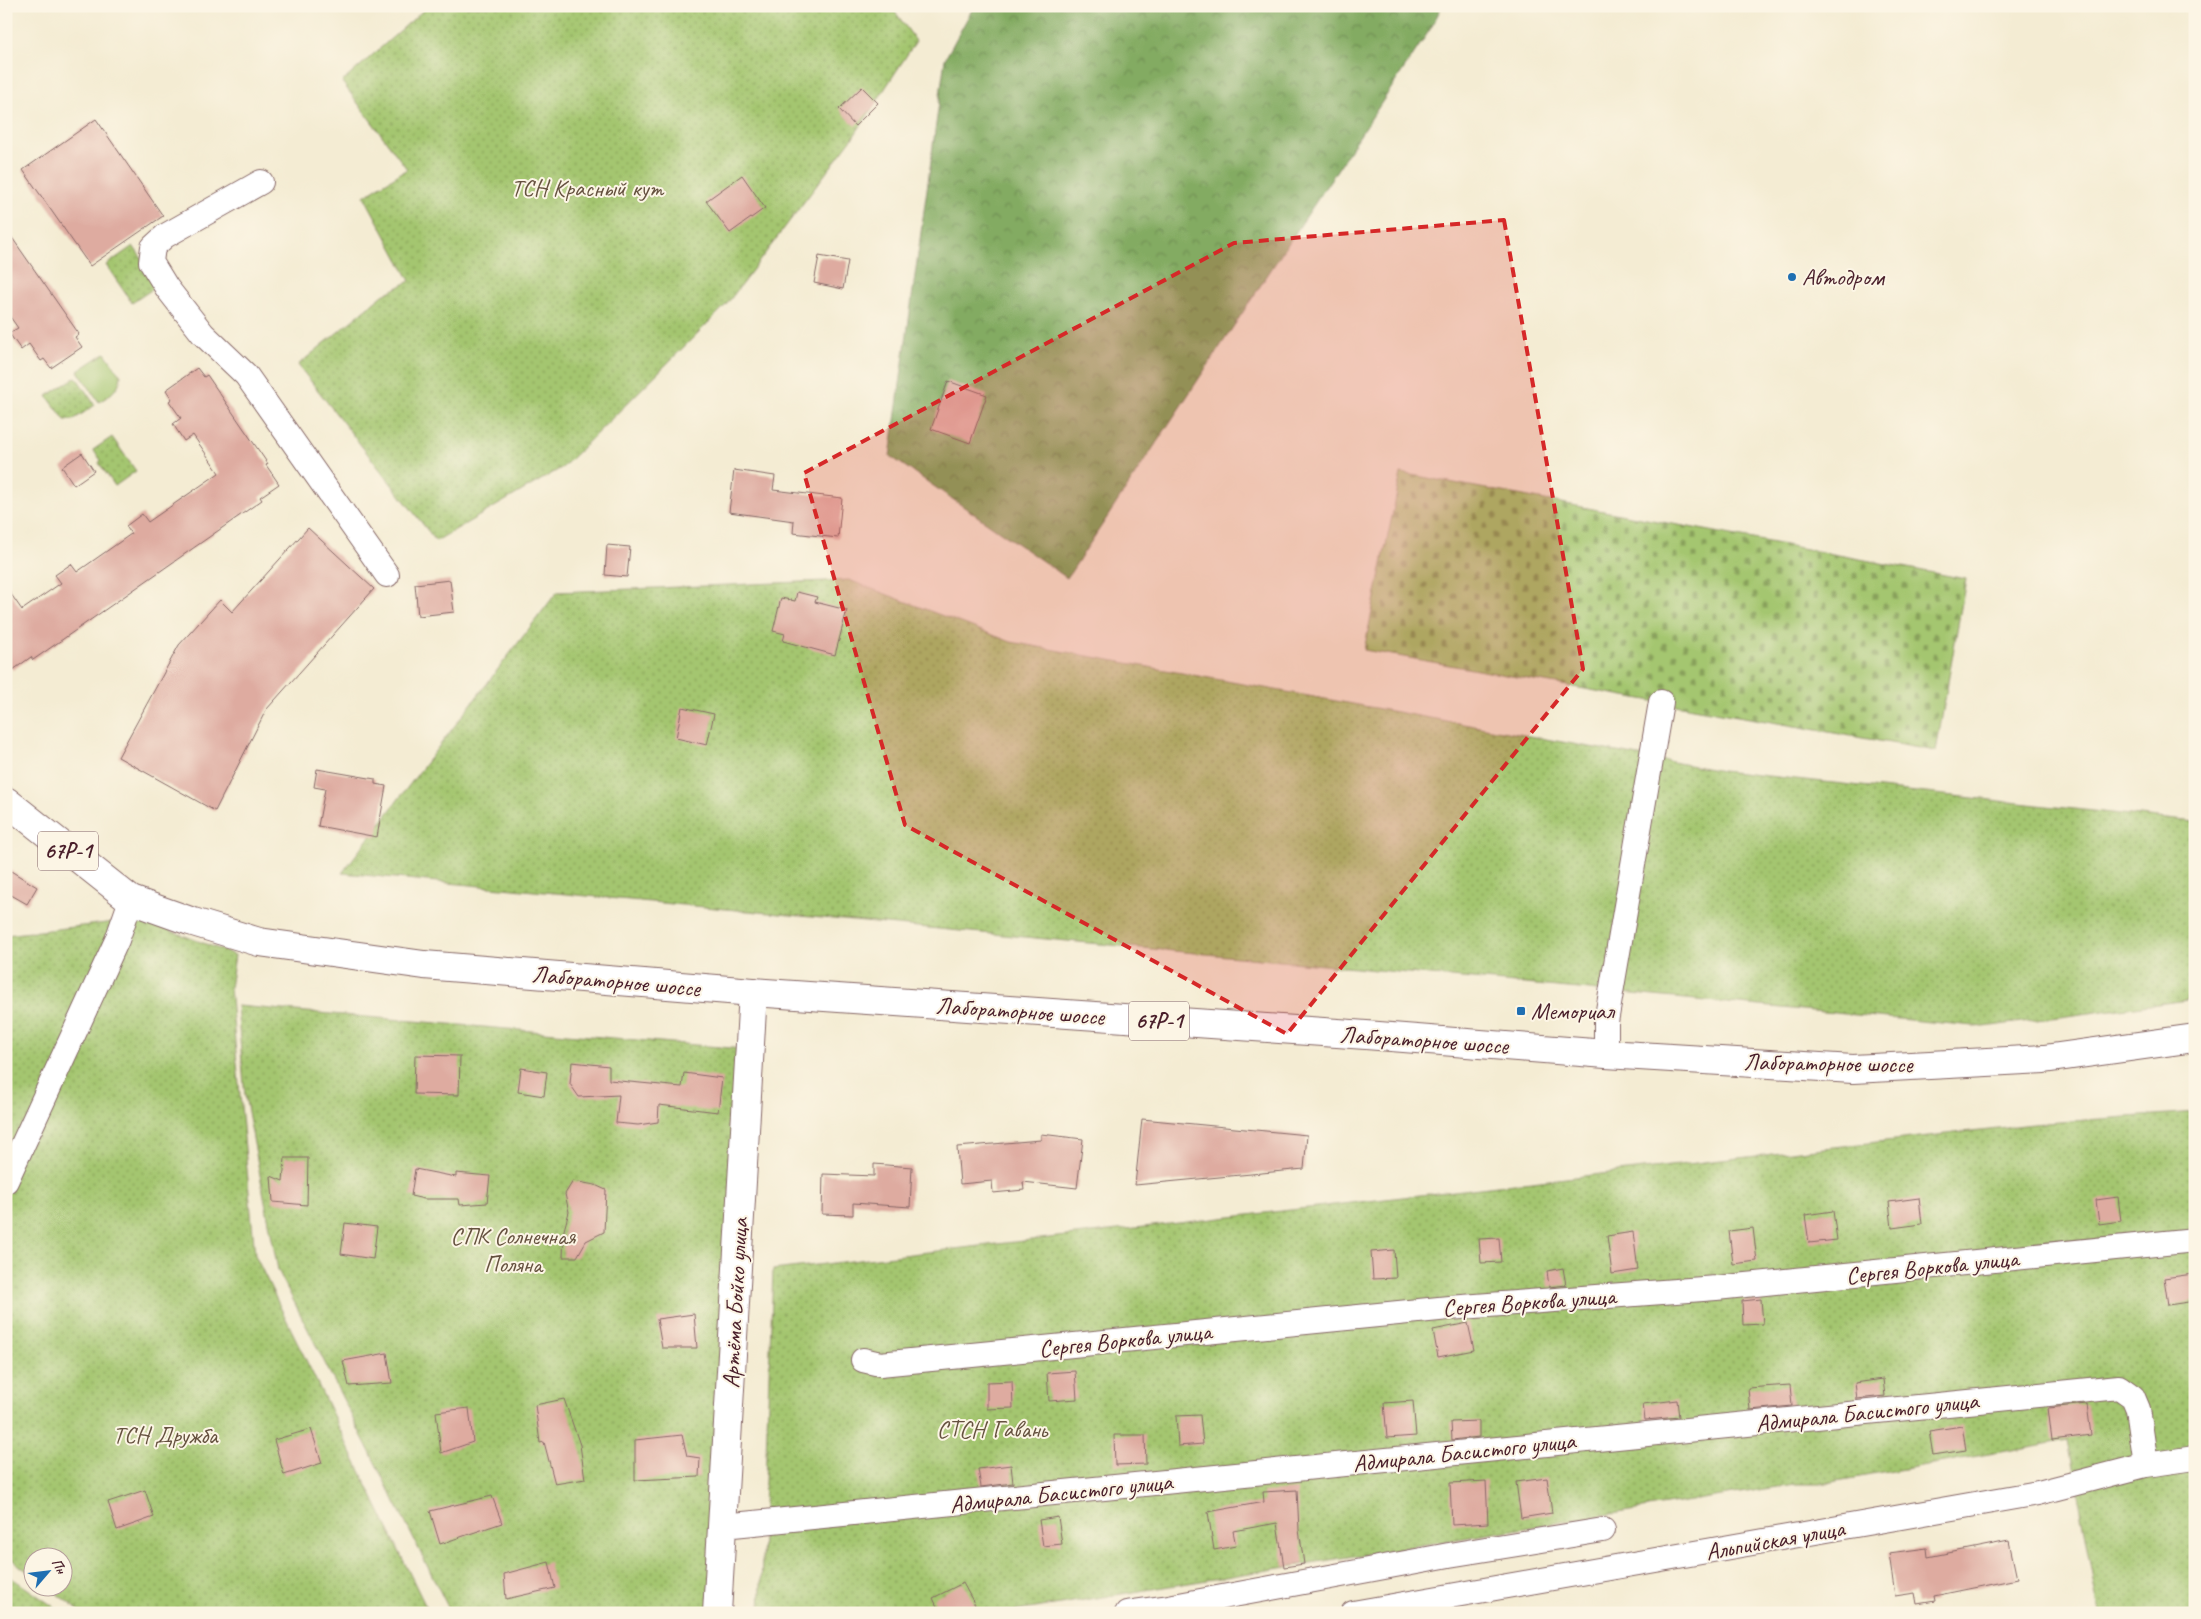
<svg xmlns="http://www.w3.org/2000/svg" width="2201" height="1619" viewBox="0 0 2201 1619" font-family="Caveat,sans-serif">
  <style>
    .forest { fill: url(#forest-crowns); stroke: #666546 }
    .cemetery { fill: url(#cemetery-stones); stroke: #77724d }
    .park { fill: url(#park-dots); stroke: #77724d }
    .pitch { fill: #a4c66f; stroke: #77724d }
    .building { fill: #deaba0 }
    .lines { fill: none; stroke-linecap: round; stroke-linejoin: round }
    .street-casing { stroke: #866766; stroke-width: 26 }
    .secondary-casing { stroke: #866766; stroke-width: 30 }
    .primary-casing { stroke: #866766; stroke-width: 30 }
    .street { stroke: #fff; stroke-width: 24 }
    .secondary { stroke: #fff; stroke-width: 28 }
    .primary { stroke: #fff; stroke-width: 28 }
    .marked { fill: #d62828; fill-opacity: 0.2; stroke: #d62828; stroke-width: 4; stroke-dasharray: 10 6; stroke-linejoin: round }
    .poi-dot { fill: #1f6fb2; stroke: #fcf5e5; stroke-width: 2 }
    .labels { text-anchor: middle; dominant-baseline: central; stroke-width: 4; stroke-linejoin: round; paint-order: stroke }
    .shield { fill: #fcf5e5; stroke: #7f5f63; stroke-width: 1 }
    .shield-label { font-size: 22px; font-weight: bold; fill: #4a1f2b }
    .park-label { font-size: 24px; fill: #65513f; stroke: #fcf5e5 }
    .poi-label { font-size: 24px; fill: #4a1f2b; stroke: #fcf5e5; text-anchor: start }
    .street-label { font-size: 24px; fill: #4a1f2b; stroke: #fcf5e5 }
  </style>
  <defs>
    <pattern id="forest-crowns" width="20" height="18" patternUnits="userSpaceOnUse" patternTransform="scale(1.25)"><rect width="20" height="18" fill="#83ab62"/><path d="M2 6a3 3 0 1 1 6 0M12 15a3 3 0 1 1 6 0" fill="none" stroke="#6d8b51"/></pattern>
    <pattern id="cemetery-stones" width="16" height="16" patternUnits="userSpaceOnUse" patternTransform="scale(1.25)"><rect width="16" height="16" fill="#a4c66f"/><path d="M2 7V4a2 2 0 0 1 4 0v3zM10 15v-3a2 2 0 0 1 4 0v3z" fill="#88a05b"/></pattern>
    <pattern id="park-dots" width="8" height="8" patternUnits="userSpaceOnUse" patternTransform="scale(1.25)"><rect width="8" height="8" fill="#a4c66f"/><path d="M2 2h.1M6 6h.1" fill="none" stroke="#88a05b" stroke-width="1.8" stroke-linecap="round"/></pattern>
  </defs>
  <rect width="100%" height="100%" fill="#fcf5e5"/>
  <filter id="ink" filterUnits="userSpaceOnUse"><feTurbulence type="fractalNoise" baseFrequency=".02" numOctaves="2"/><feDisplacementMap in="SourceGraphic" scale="10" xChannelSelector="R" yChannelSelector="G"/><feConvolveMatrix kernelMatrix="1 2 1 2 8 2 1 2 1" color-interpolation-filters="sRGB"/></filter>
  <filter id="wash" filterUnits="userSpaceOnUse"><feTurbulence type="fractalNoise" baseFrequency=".0096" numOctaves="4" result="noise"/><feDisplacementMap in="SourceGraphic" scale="20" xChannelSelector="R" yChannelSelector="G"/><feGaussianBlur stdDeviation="1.12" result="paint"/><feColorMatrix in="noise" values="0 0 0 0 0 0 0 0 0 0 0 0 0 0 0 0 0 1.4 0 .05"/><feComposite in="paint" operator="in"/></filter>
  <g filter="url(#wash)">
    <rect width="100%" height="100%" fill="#f4ecd3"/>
    <!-- forest -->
    <path class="forest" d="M 974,6 L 1442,6 L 1431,28 L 1067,578 L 890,456 L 945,59 Z"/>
    <!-- cemetery -->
    <path class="cemetery" d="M 1401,473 L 1966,579 L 1936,751 L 1364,650 Z"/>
    <!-- park -->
    <path class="park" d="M 428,6 L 891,6 L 916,41 L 854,136 L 726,305 L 563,467 L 436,541 L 298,365 L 383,295 L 410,281 L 364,196 L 407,169 L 342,82 Z
      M 133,246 L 160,284 L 132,303 L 106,265 Z
      M 76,377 L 95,405 L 73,420 L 65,420 L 47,396 Z
      M 112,437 L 136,471 L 115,486 L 99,463 L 101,460 L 93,450 Z
      M 849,580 L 1011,642 L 1722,771 L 2195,822 L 2195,999 L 1984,1027 L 342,873 L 557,592 Z
      M 140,919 L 235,955 L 230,988 L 255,1255 L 429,1613 L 82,1613 L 48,1587 L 62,1586 L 62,1556 L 32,1556 L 32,1575 L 6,1555 L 6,935 Z
      M 237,1006 L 743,1049 L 712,1613 L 451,1613 L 278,1270 L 245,1096 Z
      M 2195,1112 L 2195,1613 L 2100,1613 L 2068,1440 L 1820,1484 L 1795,1484 L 1005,1613 L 760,1613 L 773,1270 L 2032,1124 Z
      M 6,1574 L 63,1613 L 6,1613 Z"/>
    <!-- pitch -->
    <path class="pitch" d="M 105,353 L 121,376 C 119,390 110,395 99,402 L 78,371 Z"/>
    <g id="blocks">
      <!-- building -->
      <path class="building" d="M 862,87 L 878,103 L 855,126 L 839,109 Z
        M 96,119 L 163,216 L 90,266 L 23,170 Z
        M 742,175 L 765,208 L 730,233 L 706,201 Z
        M 6,229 L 79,334 L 75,337 L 82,347 L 51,368 L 44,359 L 41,361 L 29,344 L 21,350 L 9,333 L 18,328 L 6,311 Z
        M 819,256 L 848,261 L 843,289 L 814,283 Z
        M 197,368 L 204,377 L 207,375 L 268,464 L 266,465 L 279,484 L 260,497 L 262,500 L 192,549 L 33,660 L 31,657 L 13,670 L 6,661 L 6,587 L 22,610 L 61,583 L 55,575 L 71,564 L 77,572 L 131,534 L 126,526 L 142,514 L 148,522 L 219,473 L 193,435 L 184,441 L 173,424 L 181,418 L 169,401 L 172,399 L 166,390 Z
        M 948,381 L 987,395 L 970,443 L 931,429 Z
        M 82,453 L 94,471 L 74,485 L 62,467 Z
        M 734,470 L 775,476 L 773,490 L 842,498 L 838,538 L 793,533 L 794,521 L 729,512 Z
        M 308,528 L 374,589 L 266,710 L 215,811 L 118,757 L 179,645 L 220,600 L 232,612 Z
        M 607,545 L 630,547 L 627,577 L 605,575 Z
        M 450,580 L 454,612 L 418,616 L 415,584 Z
        M 797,592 L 817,597 L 815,602 L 847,610 L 835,655 L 783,641 L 785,634 L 773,631 L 781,598 L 795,601 Z
        M 682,707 L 714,714 L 707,745 L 676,738 Z
        M 317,769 L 375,779 L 375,784 L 386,786 L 377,837 L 318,826 L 325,789 L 314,787 Z
        M 6,868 L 37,887 L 27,904 L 6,892 Z
        M 415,1055 L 460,1056 L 459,1095 L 414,1094 Z
        M 572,1062 L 609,1066 L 609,1080 L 682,1087 L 684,1073 L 722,1078 L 718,1112 L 659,1105 L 658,1122 L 638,1125 L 616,1123 L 619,1095 L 579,1097 L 570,1084 Z
        M 521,1068 L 547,1072 L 544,1096 L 518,1092 Z
        M 1142,1119 L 1307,1135 L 1304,1169 L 1135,1185 Z
        M 1041,1134 L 1083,1139 L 1077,1188 L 1023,1182 L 1024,1190 L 993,1193 L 992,1181 L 960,1184 L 957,1147 L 1041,1140 Z
        M 285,1158 L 308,1158 L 307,1205 L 273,1202 L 271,1176 L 283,1181 Z
        M 874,1164 L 912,1167 L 910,1207 L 853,1203 L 853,1215 L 822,1214 L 823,1174 L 874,1176 Z
        M 415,1169 L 456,1177 L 456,1173 L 490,1176 L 487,1203 L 460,1205 L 459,1199 L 424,1199 L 411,1196 Z
        M 573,1181 L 595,1185 L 606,1190 L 604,1232 L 586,1241 L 577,1257 L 563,1257 L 564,1230 L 569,1212 L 565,1194 Z
        M 2118,1197 L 2121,1221 L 2099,1224 L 2096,1200 Z
        M 1919,1198 L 1922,1224 L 1892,1228 L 1889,1202 Z
        M 1833,1211 L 1837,1240 L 1809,1243 L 1805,1215 Z
        M 345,1223 L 377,1227 L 373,1259 L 341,1254 Z
        M 1753,1228 L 1757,1261 L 1733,1264 L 1729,1231 Z
        M 1633,1232 L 1638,1270 L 1612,1274 L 1607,1236 Z
        M 1499,1238 L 1501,1262 L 1481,1263 L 1479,1239 Z
        M 1394,1250 L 1396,1278 L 1373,1279 L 1371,1252 Z
        M 1563,1268 L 1566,1285 L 1549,1287 L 1547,1271 Z
        M 2193,1274 L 2195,1301 L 2168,1305 L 2164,1278 Z
        M 1761,1299 L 1763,1324 L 1743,1325 L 1742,1301 Z
        M 694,1314 L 697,1348 L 662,1348 L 657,1319 Z
        M 1468,1323 L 1474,1350 L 1438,1357 L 1433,1330 Z
        M 387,1353 L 392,1383 L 349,1386 L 343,1361 Z
        M 1075,1371 L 1077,1399 L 1049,1401 L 1047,1373 Z
        M 1883,1379 L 1885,1396 L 1857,1399 L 1855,1383 Z
        M 1012,1381 L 1013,1408 L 987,1409 L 987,1382 Z
        M 1790,1385 L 1792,1406 L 1750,1410 L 1748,1388 Z
        M 564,1399 L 580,1445 L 585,1479 L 555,1484 L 544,1442 L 540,1443 L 535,1405 Z
        M 1677,1400 L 1679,1417 L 1645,1420 L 1643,1404 Z
        M 1413,1401 L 1416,1436 L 1387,1438 L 1384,1403 Z
        M 2087,1404 L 2091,1435 L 2052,1440 L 2048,1408 Z
        M 469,1408 L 473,1442 L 441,1453 L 436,1412 Z
        M 1200,1415 L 1203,1444 L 1178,1446 L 1176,1416 Z
        M 1479,1421 L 1479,1437 L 1452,1440 L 1451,1422 Z
        M 1962,1426 L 1966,1450 L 1933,1455 L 1929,1431 Z
        M 311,1429 L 322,1463 L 284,1475 L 274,1440 Z
        M 682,1435 L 687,1456 L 700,1458 L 699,1477 L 635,1480 L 635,1440 Z
        M 1114,1435 L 1145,1435 L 1146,1464 L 1115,1465 Z
        M 1011,1465 L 1013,1483 L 981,1487 L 978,1469 Z
        M 1547,1478 L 1552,1513 L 1521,1518 L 1516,1482 Z
        M 1486,1481 L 1488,1523 L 1452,1525 L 1450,1483 Z
        M 145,1490 L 154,1517 L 117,1530 L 108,1502 Z
        M 1297,1490 L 1299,1530 L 1304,1564 L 1284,1567 L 1277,1523 L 1233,1531 L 1236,1546 L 1214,1550 L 1208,1512 L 1264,1502 L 1263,1492 Z
        M 492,1496 L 502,1523 L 440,1544 L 430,1511 Z
        M 1058,1517 L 1062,1544 L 1043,1546 L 1039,1520 Z
        M 2009,1541 L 2017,1579 L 1934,1596 L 1935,1601 L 1917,1604 L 1915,1593 L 1895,1596 L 1889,1553 L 1927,1548 L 1928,1557 Z
        M 549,1562 L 555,1588 L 506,1599 L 504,1574 Z
        M 963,1583 L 976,1607 L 964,1613 L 940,1613 L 933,1598 Z"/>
    </g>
  </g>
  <g filter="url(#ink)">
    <use href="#blocks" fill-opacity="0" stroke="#866766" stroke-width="1"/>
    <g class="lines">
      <defs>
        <path id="street" d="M 261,182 L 165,236 L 153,247 L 151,262 L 167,288 L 203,334 L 246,375 L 387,575
          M 1606,1054 L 1606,1022 L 1661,702
          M 6,1181 L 117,940 L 131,900
          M 863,1360 L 880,1364 L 1449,1308 L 1716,1288 L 2195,1240
          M 723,1526 L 2119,1387 L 2133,1397 L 2138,1409 L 2146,1465
          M 1127,1613 L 1163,1608 L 1449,1555 L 1603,1530
          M 1353,1613 L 2038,1493 L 2146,1465 L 2195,1458"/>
        <path id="secondary" d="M 717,1613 L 753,992"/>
        <path id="primary" d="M 6,801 L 131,900 L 190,921 L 259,942 L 424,965 L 753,992 L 1366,1035 L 1606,1054 L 1853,1069 L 2044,1059 L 2195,1038"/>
      </defs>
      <!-- street casing -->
      <use href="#street" class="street-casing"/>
      <!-- secondary casing -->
      <use href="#secondary" class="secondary-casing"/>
      <!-- primary casing -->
      <use href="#primary" class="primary-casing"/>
      <!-- street -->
      <use href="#street" class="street"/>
      <!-- secondary -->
      <use href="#secondary" class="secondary"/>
      <!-- primary -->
      <use href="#primary" class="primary"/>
    </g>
  </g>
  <!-- marked area -->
  <path class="marked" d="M 1504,220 L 1583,669 L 1287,1034 L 905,825 L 804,473 L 1234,243 Z"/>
  <!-- markers -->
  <g class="poi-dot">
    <circle cx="1792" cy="277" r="5"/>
    <rect x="1516" y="1006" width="10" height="10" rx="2.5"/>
  </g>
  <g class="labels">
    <!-- shield labels -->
    <g class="shield">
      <rect x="38" y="831.5" width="60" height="39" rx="4"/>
      <rect x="1129" y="1001.5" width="60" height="39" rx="4"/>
    </g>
    <g class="shield-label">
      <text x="68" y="851">67Р-1</text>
      <text x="1159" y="1021">67Р-1</text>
    </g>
    <!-- park labels -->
    <g class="park-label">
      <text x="587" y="188">ТСН Красный кут</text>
      <text x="513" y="1236">СПК Солнечная<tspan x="513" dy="28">Поляна</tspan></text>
      <text x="992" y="1429">СТСН Гавань</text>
      <text x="165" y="1435">ТСН Дружба</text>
    </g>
    <!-- poi labels -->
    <g class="poi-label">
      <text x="1802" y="277">Автодром</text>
      <text x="1531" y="1011">Мемориал</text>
    </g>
    <!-- street labels -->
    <g class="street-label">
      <text transform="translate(616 981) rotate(5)">Лабораторное шоссе</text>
      <text transform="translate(1020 1011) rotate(4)">Лабораторное шоссе</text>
      <text transform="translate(1424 1040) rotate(4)">Лабораторное шоссе</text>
      <text transform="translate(1828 1063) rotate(1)">Лабораторное шоссе</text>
      <text transform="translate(1932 1267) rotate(-6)">Сергея Воркова улица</text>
      <text transform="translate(1529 1302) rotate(-4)">Сергея Воркова улица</text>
      <text transform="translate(735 1303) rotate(-87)">Артёма Бойко улица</text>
      <text transform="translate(1125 1340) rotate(-6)">Сергея Воркова улица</text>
      <text transform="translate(1867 1412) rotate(-6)">Адмирала Басистого улица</text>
      <text transform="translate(1464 1452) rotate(-6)">Адмирала Басистого улица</text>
      <text transform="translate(1061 1493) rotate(-6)">Адмирала Басистого улица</text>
      <text transform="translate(1775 1540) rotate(-10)">Альпийская улица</text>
    </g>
  </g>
  <!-- margin -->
  <rect width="2201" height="1619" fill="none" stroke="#fcf5e5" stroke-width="25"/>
  <!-- north arrow -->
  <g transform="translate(48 1572) rotate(62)"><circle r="24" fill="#fcf5e5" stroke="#b59f9b"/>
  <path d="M0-4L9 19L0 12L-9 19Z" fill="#1f6fb2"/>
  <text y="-8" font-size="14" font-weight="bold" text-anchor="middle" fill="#4a1f2b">Пн</text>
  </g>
</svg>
